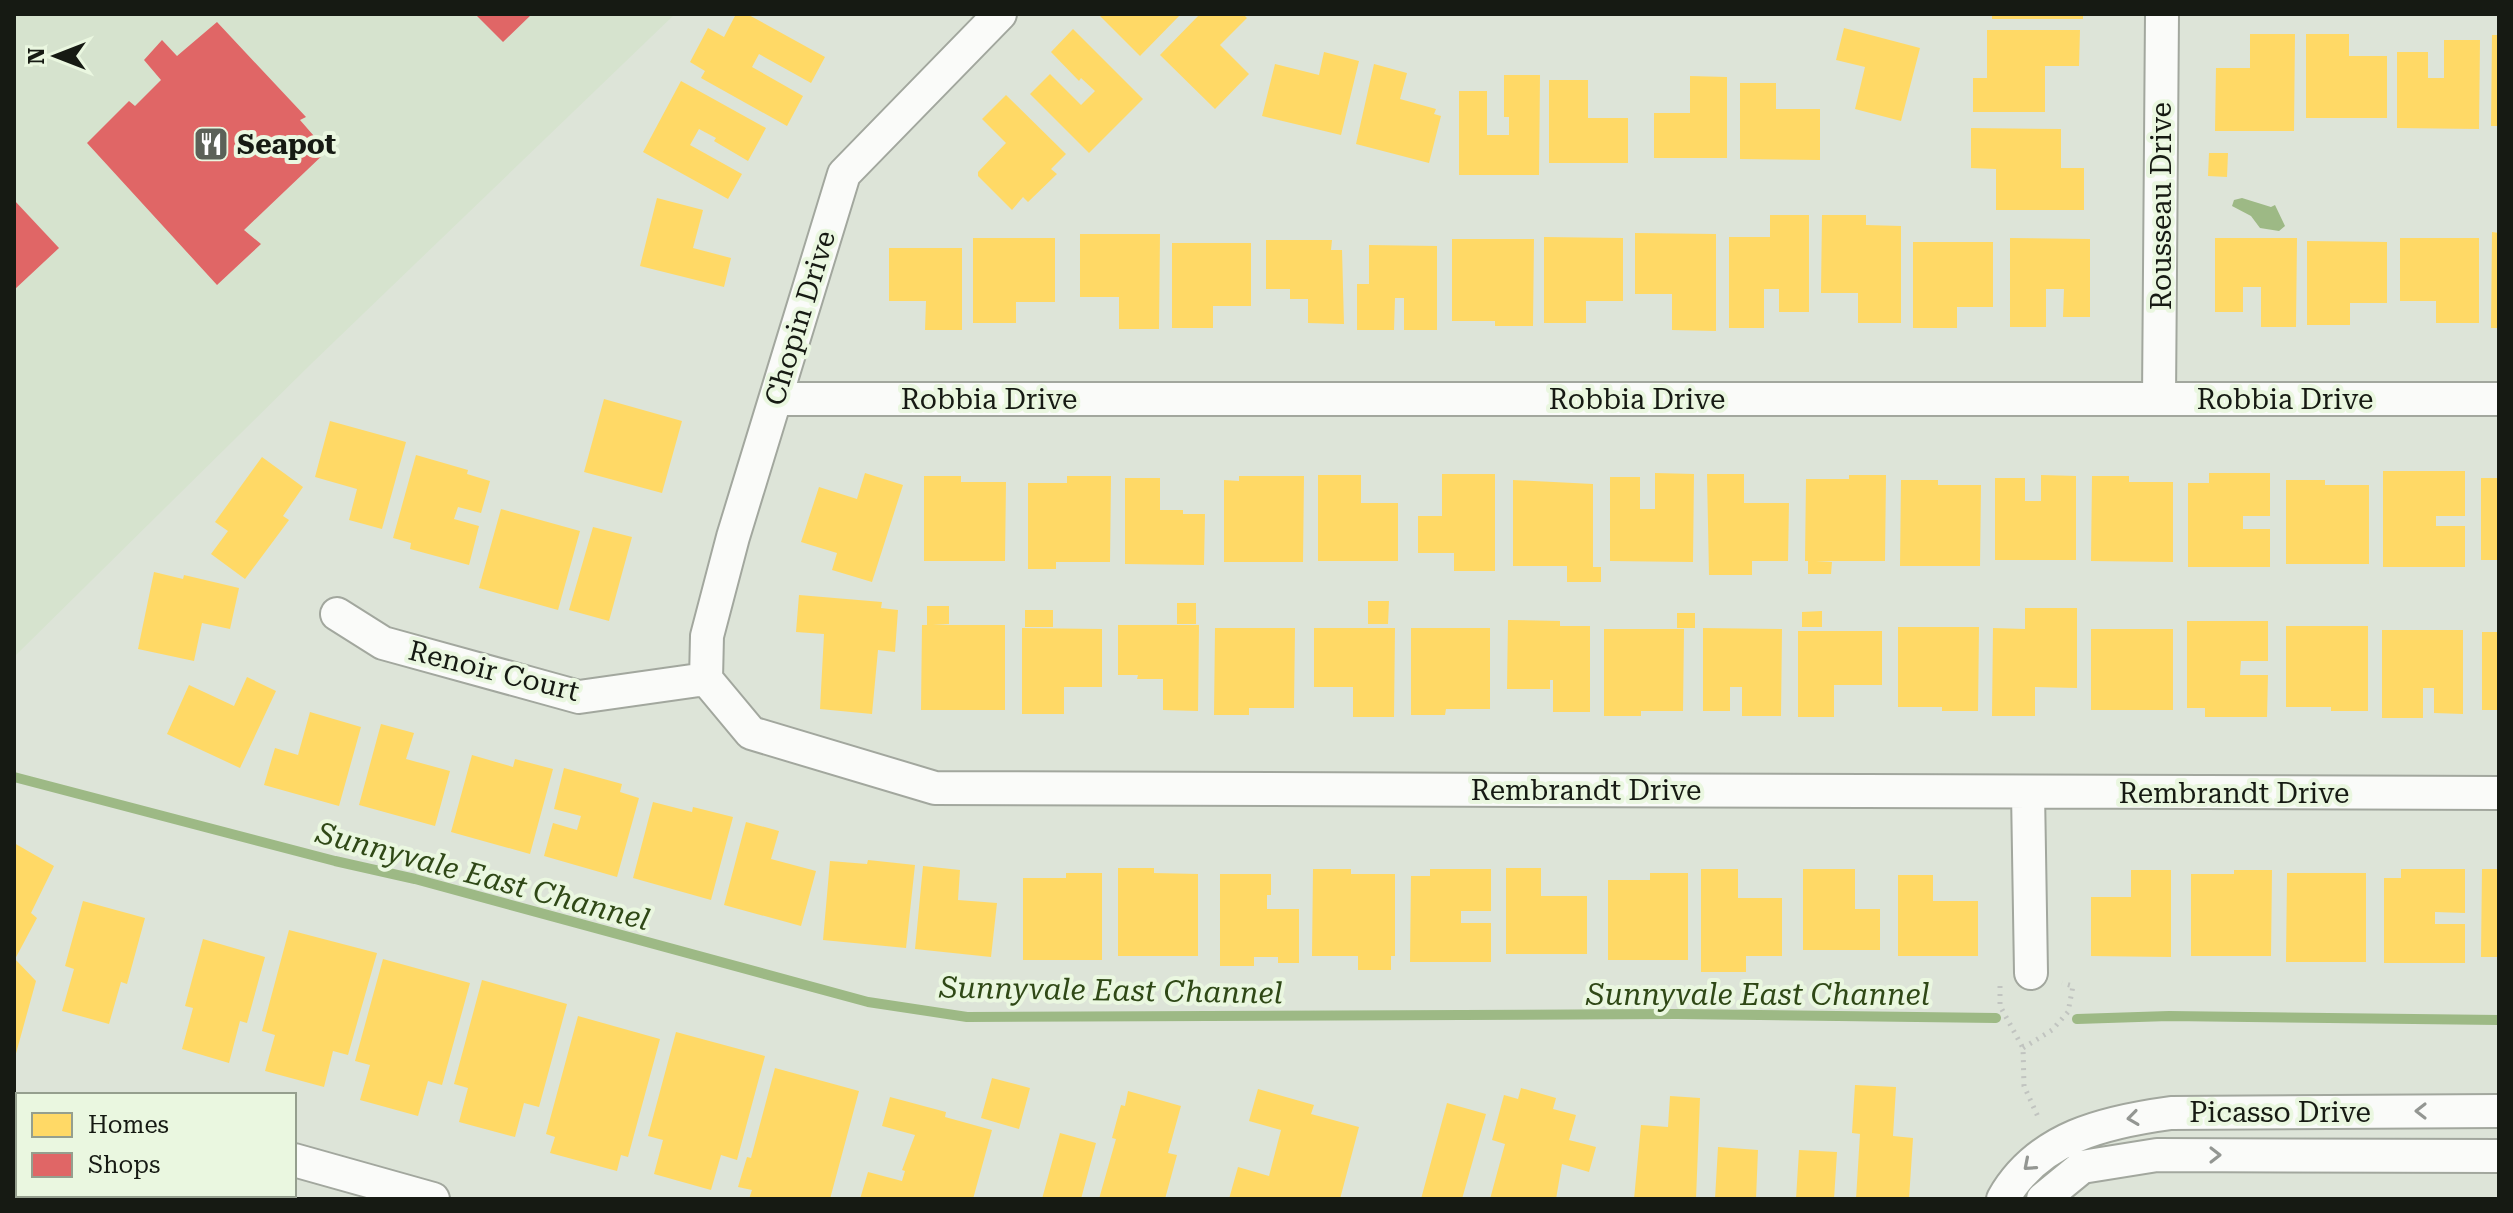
<svg xmlns="http://www.w3.org/2000/svg" width="2513" height="1213" viewBox="0 0 2513 1213" font-family="'Roboto Serif',serif">
  <style>
    .built { fill: #d6e3ce }
    .water { fill: #9db985 }
    .homes { fill: #ffd966 }
    .shops { fill: #e06666 }
    .lines { fill: none; stroke-linecap: round; stroke-linejoin: round }
    .stream { stroke: #9db985; stroke-width: 10 }
    .minor-casing { stroke: #a2a79e; stroke-width: 36 }
    .path { stroke: #c1c4c0; stroke-width: 5; stroke-dasharray: 2 6; stroke-linecap: butt }
    .minor { stroke: #fafbf9; stroke-width: 32 }
    .oneway { stroke: #939692 }
    .labels { text-anchor: middle; dominant-baseline: central; stroke-width: 8; stroke-linejoin: round; paint-order: stroke }
    .poi-label { font-size: 28px; font-weight: bold; fill: #161a13; stroke: #eaf7e0; text-anchor: start }
    .street-label { font-size: 28px; fill: #161a13; stroke: #eaf7e0 }
    .water-label { font-size: 30px; font-style: italic; fill: #2f4816; stroke: #eaf7e0 }
  </style>
  <rect width="100%" height="100%" fill="#dde4d8"/>
  <!-- built -->
  <path class="built" d="M 14,14 L 675,14 L 311,364 L 14,657 Z"/>
  <!-- water -->
  <path class="water" d="M 2242,198 L 2271,207 L 2275,205 L 2285,226 L 2279,231 L 2260,228 L 2251,216 L 2232,206 L 2234,200 Z"/>
  <!-- homes -->
  <path class="homes" d="M 736,14 L 747,14 L 825,57 L 811,83 L 759,54 L 752,67 L 803,96 L 787,126 L 701,78 L 705,71 L 690,62 L 708,28 L 724,37 Z
    M 1098,14 L 1181,14 L 1140,56 Z
    M 1200,14 L 1243,14 L 1247,18 L 1220,45 L 1249,74 L 1215,109 L 1160,55 Z
    M 1992,14 L 2083,14 L 2083,19 L 1992,19 Z
    M 1844,28 L 1920,48 L 1901,121 L 1855,109 L 1865,67 L 1836,60 Z
    M 1073,29 L 1143,99 L 1089,153 L 1030,94 L 1050,74 L 1081,105 L 1095,91 L 1081,78 L 1079,81 L 1051,52 Z
    M 1987,30 L 2080,30 L 2079,66 L 2045,66 L 2045,112 L 1973,112 L 1973,78 L 1987,78 Z
    M 2250,34 L 2295,34 L 2294,131 L 2215,131 L 2216,68 L 2250,68 Z
    M 2306,34 L 2349,34 L 2349,56 L 2387,56 L 2387,118 L 2306,118 Z
    M 2492,35 L 2499,35 L 2499,126 L 2491,126 Z
    M 2444,40 L 2480,40 L 2479,129 L 2397,128 L 2397,52 L 2428,52 L 2428,78 L 2444,78 Z
    M 1324,52 L 1359,61 L 1341,135 L 1262,116 L 1275,64 L 1319,75 Z
    M 1374,64 L 1407,73 L 1400,99 L 1436,109 L 1434,114 L 1441,116 L 1429,163 L 1356,144 Z
    M 1504,75 L 1540,75 L 1539,175 L 1459,175 L 1459,91 L 1487,91 L 1487,135 L 1509,135 L 1509,117 L 1504,117 Z
    M 1690,76 L 1727,77 L 1727,158 L 1654,158 L 1654,113 L 1690,113 Z
    M 1549,80 L 1588,80 L 1588,118 L 1628,118 L 1628,163 L 1549,163 Z
    M 681,81 L 766,128 L 748,161 L 714,141 L 716,138 L 699,129 L 690,145 L 742,174 L 728,199 L 643,152 Z
    M 1740,83 L 1776,83 L 1776,109 L 1820,109 L 1820,160 L 1740,159 Z
    M 1006,95 L 1066,154 L 1051,169 L 1057,174 L 1028,202 L 1023,197 L 1012,210 L 978,176 L 978,172 L 1006,143 L 982,119 Z
    M 1971,128 L 2061,129 L 2061,168 L 2084,168 L 2084,210 L 1996,210 L 1996,169 L 1971,168 Z
    M 2209,153 L 2228,153 L 2227,177 L 2208,176 Z
    M 657,198 L 703,210 L 693,248 L 731,258 L 724,287 L 640,266 Z
    M 1770,215 L 1809,215 L 1809,312 L 1779,312 L 1779,289 L 1764,289 L 1764,328 L 1729,328 L 1729,237 L 1770,237 Z
    M 1822,215 L 1866,215 L 1866,225 L 1901,226 L 1901,323 L 1858,323 L 1858,293 L 1821,293 Z
    M 2492,232 L 2499,233 L 2499,328 L 2491,328 Z
    M 1635,233 L 1716,234 L 1716,331 L 1672,330 L 1672,294 L 1635,294 Z
    M 1080,234 L 1160,234 L 1159,329 L 1119,329 L 1119,297 L 1080,297 Z
    M 1544,237 L 1623,238 L 1623,301 L 1586,301 L 1586,323 L 1544,323 Z
    M 973,238 L 1055,238 L 1055,302 L 1016,302 L 1016,323 L 973,323 Z
    M 2010,238 L 2090,239 L 2090,317 L 2063,317 L 2064,289 L 2046,289 L 2046,327 L 2010,327 Z
    M 2215,238 L 2297,238 L 2296,327 L 2261,327 L 2261,287 L 2243,287 L 2243,312 L 2215,312 Z
    M 2400,238 L 2479,238 L 2479,323 L 2436,323 L 2436,301 L 2400,301 Z
    M 1452,239 L 1534,239 L 1533,326 L 1495,326 L 1495,321 L 1452,321 Z
    M 1266,240 L 1332,240 L 1331,250 L 1342,250 L 1344,324 L 1308,323 L 1308,299 L 1290,299 L 1290,289 L 1266,289 Z
    M 2307,241 L 2387,242 L 2387,303 L 2350,303 L 2350,325 L 2307,325 Z
    M 1913,242 L 1993,242 L 1993,307 L 1957,307 L 1957,328 L 1913,328 Z
    M 1172,243 L 1251,243 L 1251,306 L 1213,306 L 1213,328 L 1172,328 Z
    M 1369,245 L 1437,246 L 1437,330 L 1404,330 L 1404,298 L 1395,298 L 1394,330 L 1357,330 L 1357,284 L 1369,284 Z
    M 889,248 L 962,248 L 962,330 L 925,330 L 926,301 L 889,301 Z
    M 604,399 L 682,421 L 662,493 L 584,472 Z
    M 330,421 L 406,442 L 382,529 L 349,520 L 357,489 L 315,477 Z
    M 416,455 L 468,470 L 467,474 L 490,481 L 481,513 L 458,507 L 454,519 L 479,526 L 469,565 L 410,549 L 411,543 L 393,538 Z
    M 262,457 L 303,487 L 283,516 L 289,520 L 245,579 L 211,554 L 228,531 L 215,522 Z
    M 2383,471 L 2465,471 L 2465,516 L 2436,516 L 2436,526 L 2465,526 L 2465,567 L 2383,567 Z
    M 865,473 L 903,485 L 872,582 L 832,570 L 837,553 L 801,542 L 819,487 L 857,499 Z
    M 1655,473 L 1694,474 L 1693,562 L 1610,561 L 1610,477 L 1640,477 L 1640,509 L 1655,509 Z
    M 2209,473 L 2270,473 L 2270,516 L 2243,516 L 2243,529 L 2270,529 L 2270,567 L 2188,567 L 2188,483 L 2209,483 Z
    M 1442,474 L 1495,474 L 1495,571 L 1454,571 L 1454,553 L 1418,553 L 1418,516 L 1442,516 Z
    M 1707,474 L 1744,474 L 1744,503 L 1789,503 L 1788,561 L 1752,561 L 1752,575 L 1709,575 Z
    M 1318,475 L 1361,475 L 1361,503 L 1398,503 L 1398,561 L 1318,561 Z
    M 1849,475 L 1886,475 L 1885,561 L 1816,561 L 1832,562 L 1831,574 L 1808,574 L 1808,561 L 1805,561 L 1806,479 L 1849,479 Z
    M 2041,475 L 2076,476 L 2076,560 L 1995,560 L 1995,478 L 2025,478 L 2025,501 L 2041,501 Z
    M 924,476 L 961,476 L 961,482 L 1006,482 L 1005,561 L 924,561 Z
    M 1067,476 L 1111,476 L 1110,562 L 1056,562 L 1056,569 L 1028,569 L 1028,483 L 1067,483 Z
    M 1239,476 L 1304,476 L 1303,562 L 1224,562 L 1224,480 L 1239,481 Z
    M 2092,476 L 2129,476 L 2129,482 L 2173,482 L 2173,562 L 2091,561 Z
    M 1125,478 L 1160,478 L 1160,510 L 1183,510 L 1183,514 L 1205,514 L 1204,565 L 1125,564 Z
    M 2481,478 L 2499,478 L 2499,560 L 2481,560 Z
    M 1513,480 L 1593,484 L 1593,567 L 1601,567 L 1601,582 L 1567,582 L 1567,566 L 1513,566 Z
    M 1901,480 L 1938,480 L 1938,485 L 1981,485 L 1980,566 L 1900,566 Z
    M 2286,480 L 2325,480 L 2325,485 L 2369,485 L 2369,564 L 2286,564 Z
    M 501,509 L 580,531 L 558,610 L 479,588 Z
    M 593,527 L 632,537 L 609,621 L 569,610 Z
    M 154,572 L 183,579 L 184,575 L 239,588 L 230,629 L 202,623 L 194,661 L 138,649 Z
    M 799,595 L 882,602 L 881,608 L 898,610 L 895,652 L 878,650 L 872,714 L 820,709 L 824,634 L 796,632 Z
    M 1368,601 L 1389,601 L 1388,624 L 1368,624 Z
    M 1177,603 L 1196,603 L 1196,624 L 1177,624 Z
    M 927,606 L 949,606 L 949,624 L 933,625 L 1005,625 L 1005,710 L 921,710 L 922,625 L 927,625 Z
    M 2025,608 L 2077,608 L 2077,688 L 2035,687 L 2035,716 L 1992,716 L 1993,628 L 2025,629 Z
    M 1025,610 L 1053,610 L 1053,627 L 1025,627 Z
    M 1822,611 L 1822,627 L 1802,627 L 1802,612 Z
    M 1677,613 L 1695,613 L 1695,628 L 1677,628 Z
    M 1508,620 L 1560,621 L 1560,626 L 1590,626 L 1590,712 L 1553,712 L 1553,680 L 1550,680 L 1550,689 L 1507,689 Z
    M 2187,621 L 2268,621 L 2268,661 L 2241,661 L 2240,675 L 2268,675 L 2267,717 L 2205,717 L 2205,708 L 2187,708 Z
    M 1118,625 L 1199,625 L 1198,711 L 1163,710 L 1163,679 L 1137,679 L 1138,675 L 1118,675 Z
    M 2286,626 L 2368,626 L 2368,711 L 2331,711 L 2331,707 L 2286,707 Z
    M 1898,627 L 1979,627 L 1978,711 L 1942,711 L 1942,707 L 1898,707 Z
    M 1022,628 L 1102,629 L 1102,687 L 1064,687 L 1064,714 L 1022,714 Z
    M 1215,628 L 1295,628 L 1294,708 L 1249,708 L 1249,715 L 1214,715 Z
    M 1314,628 L 1395,628 L 1394,717 L 1353,717 L 1353,687 L 1314,687 Z
    M 1411,628 L 1490,628 L 1490,709 L 1446,709 L 1445,715 L 1411,715 Z
    M 1703,628 L 1782,629 L 1781,716 L 1742,716 L 1742,687 L 1730,687 L 1730,711 L 1703,711 Z
    M 1604,629 L 1684,629 L 1683,711 L 1641,711 L 1641,716 L 1604,716 Z
    M 2091,629 L 2173,629 L 2173,710 L 2091,710 Z
    M 2382,630 L 2463,630 L 2463,714 L 2434,713 L 2434,688 L 2423,688 L 2423,718 L 2382,718 Z
    M 1798,631 L 1882,631 L 1882,685 L 1834,685 L 1834,717 L 1798,717 Z
    M 2482,632 L 2499,632 L 2499,710 L 2482,710 Z
    M 247,677 L 276,691 L 240,768 L 167,734 L 189,685 L 234,706 Z
    M 310,712 L 361,727 L 339,806 L 264,785 L 275,748 L 298,755 Z
    M 381,724 L 414,733 L 406,759 L 450,771 L 435,826 L 359,805 Z
    M 472,755 L 513,767 L 515,759 L 553,769 L 530,854 L 451,832 Z
    M 564,768 L 622,784 L 620,792 L 639,798 L 617,877 L 544,856 L 553,823 L 577,830 L 581,816 L 554,809 Z
    M 653,802 L 692,812 L 693,807 L 733,817 L 711,900 L 633,878 Z
    M 746,822 L 779,831 L 771,859 L 816,871 L 801,926 L 724,905 Z
    M 14,843 L 54,866 L 31,913 L 37,918 L 15,959 L 36,981 L 15,1057 Z
    M 868,860 L 915,865 L 906,948 L 823,940 L 830,861 L 867,864 Z
    M 923,866 L 960,870 L 958,900 L 997,903 L 991,957 L 915,949 Z
    M 1118,868 L 1154,868 L 1154,873 L 1198,874 L 1198,956 L 1118,956 Z
    M 1506,868 L 1541,868 L 1541,896 L 1587,896 L 1587,954 L 1506,954 Z
    M 1313,869 L 1351,869 L 1351,874 L 1395,874 L 1395,956 L 1391,956 L 1391,970 L 1358,970 L 1358,956 L 1312,956 Z
    M 1430,869 L 1491,869 L 1491,911 L 1461,911 L 1461,923 L 1491,923 L 1491,962 L 1410,962 L 1411,876 L 1430,876 Z
    M 1701,869 L 1738,869 L 1738,898 L 1782,898 L 1782,956 L 1746,956 L 1746,972 L 1701,972 Z
    M 1803,869 L 1855,869 L 1855,909 L 1880,909 L 1880,950 L 1803,950 Z
    M 2401,869 L 2465,869 L 2465,913 L 2435,912 L 2435,924 L 2465,924 L 2465,963 L 2384,963 L 2384,878 L 2401,878 Z
    M 2482,869 L 2499,869 L 2499,957 L 2481,957 Z
    M 2131,870 L 2171,870 L 2171,957 L 2091,956 L 2091,897 L 2131,897 Z
    M 2234,870 L 2272,870 L 2271,956 L 2191,956 L 2191,874 L 2234,874 Z
    M 1066,873 L 1102,873 L 1102,960 L 1023,960 L 1023,878 L 1066,878 Z
    M 1650,873 L 1688,873 L 1688,960 L 1608,960 L 1608,880 L 1650,880 Z
    M 2287,873 L 2366,873 L 2366,962 L 2286,962 Z
    M 1220,874 L 1271,874 L 1271,895 L 1267,895 L 1267,909 L 1299,909 L 1299,963 L 1278,963 L 1278,957 L 1254,957 L 1254,966 L 1220,966 Z
    M 1898,875 L 1933,875 L 1933,901 L 1978,901 L 1978,956 L 1898,956 Z
    M 83,901 L 145,918 L 127,984 L 121,982 L 109,1024 L 62,1011 L 74,969 L 65,966 Z
    M 289,930 L 377,953 L 348,1055 L 333,1051 L 324,1087 L 265,1071 L 275,1035 L 262,1031 Z
    M 203,939 L 265,957 L 247,1023 L 240,1021 L 229,1063 L 182,1049 L 193,1008 L 185,1006 Z
    M 383,959 L 470,983 L 442,1085 L 428,1081 L 418,1116 L 360,1100 L 370,1065 L 355,1061 Z
    M 482,980 L 567,1004 L 539,1107 L 524,1103 L 515,1137 L 459,1122 L 468,1088 L 454,1084 Z
    M 578,1016 L 660,1039 L 628,1157 L 621,1155 L 617,1171 L 550,1153 L 555,1137 L 546,1134 Z
    M 676,1032 L 765,1056 L 737,1160 L 721,1155 L 711,1190 L 654,1174 L 663,1140 L 648,1136 Z
    M 775,1068 L 859,1091 L 830,1199 L 749,1199 L 752,1190 L 738,1187 L 747,1157 L 751,1158 Z
    M 992,1078 L 1030,1088 L 1019,1129 L 981,1118 Z
    M 1855,1085 L 1896,1087 L 1893,1136 L 1913,1138 L 1909,1199 L 1856,1199 L 1860,1134 L 1852,1133 Z
    M 1521,1088 L 1556,1098 L 1553,1109 L 1576,1115 L 1569,1140 L 1596,1147 L 1589,1172 L 1562,1164 L 1556,1199 L 1490,1199 L 1505,1144 L 1492,1140 L 1504,1095 L 1518,1099 Z
    M 1258,1089 L 1314,1105 L 1311,1114 L 1359,1127 L 1340,1199 L 1229,1199 L 1238,1167 L 1269,1176 L 1281,1130 L 1249,1121 Z
    M 1128,1091 L 1181,1106 L 1168,1153 L 1177,1155 L 1165,1199 L 1099,1199 L 1116,1139 L 1112,1138 L 1121,1105 L 1125,1106 Z
    M 1670,1096 L 1700,1098 L 1696,1199 L 1634,1199 L 1641,1125 L 1668,1127 Z
    M 890,1097 L 946,1112 L 945,1117 L 992,1130 L 973,1199 L 860,1199 L 868,1172 L 902,1181 L 905,1171 L 902,1170 L 915,1135 L 882,1126 Z
    M 1447,1103 L 1486,1114 L 1462,1199 L 1421,1199 Z
    M 1060,1133 L 1096,1143 L 1081,1199 L 1042,1199 Z
    M 1718,1147 L 1758,1150 L 1756,1199 L 1715,1199 Z
    M 1799,1150 L 1837,1152 L 1834,1199 L 1796,1199 Z"/>
  <!-- shops -->
  <path class="shops" d="M 475,14 L 532,14 L 503,42 Z
    M 217,22 L 306,117 L 300,120 L 327,151 L 244,230 L 261,244 L 217,285 L 87,143 L 129,101 L 135,106 L 161,80 L 144,60 L 162,40 L 177,56 Z
    M 14,200 L 59,248 L 14,290 Z"/>
  <g class="lines">
    <!-- stream -->
    <path class="stream" d="M 14,777 L 335,861 L 415,879 L 868,1002 L 967,1017 L 1677,1014 L 1996,1018
      M 2077,1019 L 2169,1016 L 2499,1020"/>
    <defs>
      <path id="minor" d="M 776,399 L 2499,399
        M 2159,399 L 2162,14
        M 337,614 L 383,643 L 579,697 L 706,679
        M 706,679 L 751,733 L 935,788 L 2499,793
        M 706,679 L 707,636 L 733,537 L 844,174 L 1000,14
        M 2028,792 L 2031,973
        M 14,1150 L 18,1149
        M 294,1160 L 433,1199
        M 2003,1199 C 2038,1137 2105,1122 2171,1113 L 2499,1111
        M 2043,1199 L 2082,1167 L 2157,1155 L 2499,1156"/>
    </defs>
    <!-- minor casing -->
    <use href="#minor" class="minor-casing"/>
    <!-- path -->
    <path class="path" d="M 2000,986 L 2000,1006 L 2023,1048 L 2024,1086 L 2039,1119
      M 2023,1048 L 2052,1030 L 2068,1012 L 2073,986 L 2062,983"/>
    <!-- minor -->
    <use href="#minor" class="minor"/>
  </g>
  <!-- one-way arrows -->
  <defs><path id="oneway-chevron" d="M-2-3.5L2.5 0L-2 3.5" fill="none" stroke-width="1.6" stroke-linecap="round" stroke-linejoin="round" transform="scale(2)"/></defs>
  <g class="oneway">
    <use href="#oneway-chevron" transform="translate(2421 1111) rotate(180)"/>
    <use href="#oneway-chevron" transform="translate(2133 1118) rotate(172)"/>
    <use href="#oneway-chevron" transform="translate(2215 1155)"/>
    <use href="#oneway-chevron" transform="translate(2029 1165) rotate(139)"/>
  </g>
  <!-- icons -->
  <defs>
    <symbol id="restaurant-square" viewBox="-11 -11 22 22"><rect x="-9" y="-9" width="18" height="18" rx="4" fill="#5c6158" stroke="#eaf7e0"/><path d="M-5-6h1v4h1v-4h1v4h1v-4h1v5L-1.5 .5V6h-2V.5L-5-1ZM5-6V6H3V1.5H1.5Q1.5-4 5-6Z" fill="#fff"/></symbol>
  </defs>
  <g fill-rule="evenodd">
    <use href="#restaurant-square" x="191" y="124" width="40" height="40"/>
  </g>
  <g class="labels">
    <!-- poi labels -->
    <g class="poi-label">
      <text x="237" y="144">Seapot</text>
    </g>
    <!-- street labels -->
    <g class="street-label">
      <text transform="translate(2161 206) rotate(-90)">Rousseau Drive</text>
      <text transform="translate(800 318) rotate(-73)">Chopin Drive</text>
      <text x="989" y="399">Robbia Drive</text>
      <text x="1637" y="399">Robbia Drive</text>
      <text x="2285" y="399">Robbia Drive</text>
      <text transform="translate(494 671) rotate(14)">Renoir Court</text>
      <text x="1586" y="790">Rembrandt Drive</text>
      <text x="2234" y="793">Rembrandt Drive</text>
      <text x="2280" y="1112">Picasso Drive</text>
    </g>
    <!-- water labels -->
    <g class="water-label">
      <text transform="translate(483 876) rotate(15)">Sunnyvale East Channel</text>
      <text transform="translate(1111 990) rotate(1)">Sunnyvale East Channel</text>
      <text x="1758" y="994">Sunnyvale East Channel</text>
    </g>
  </g>
  <!-- border -->
  <rect width="2513" height="1213" fill="none" stroke="#161a13" stroke-width="32"/>
  <!-- legend -->
  <rect x="16" y="1093" width="280" height="104" fill="#eaf7e0" stroke="#959f8e" stroke-width="2"/>
  <rect x="32" y="1113" width="40" height="24" fill="#ffd966" stroke="#959f8e" stroke-width="2"/>
  <text x="88" y="1133" font-size="24" fill="#161a13">Homes</text>
  <rect x="32" y="1153" width="40" height="24" fill="#e06666" stroke="#959f8e" stroke-width="2"/>
  <text x="88" y="1173" font-size="24" fill="#161a13">Shops</text>
  <!-- north arrow -->
  <g transform="translate(56 56) rotate(270)" stroke="#eaf7e0" stroke-width="6" paint-order="stroke">
  <path d="M0-6L14 30L0 20L-14 30Z" fill="#161a13"/>
  <text y="-12" font-size="22" font-weight="bold" text-anchor="middle" fill="#161a13">N</text>
  </g>
</svg>
